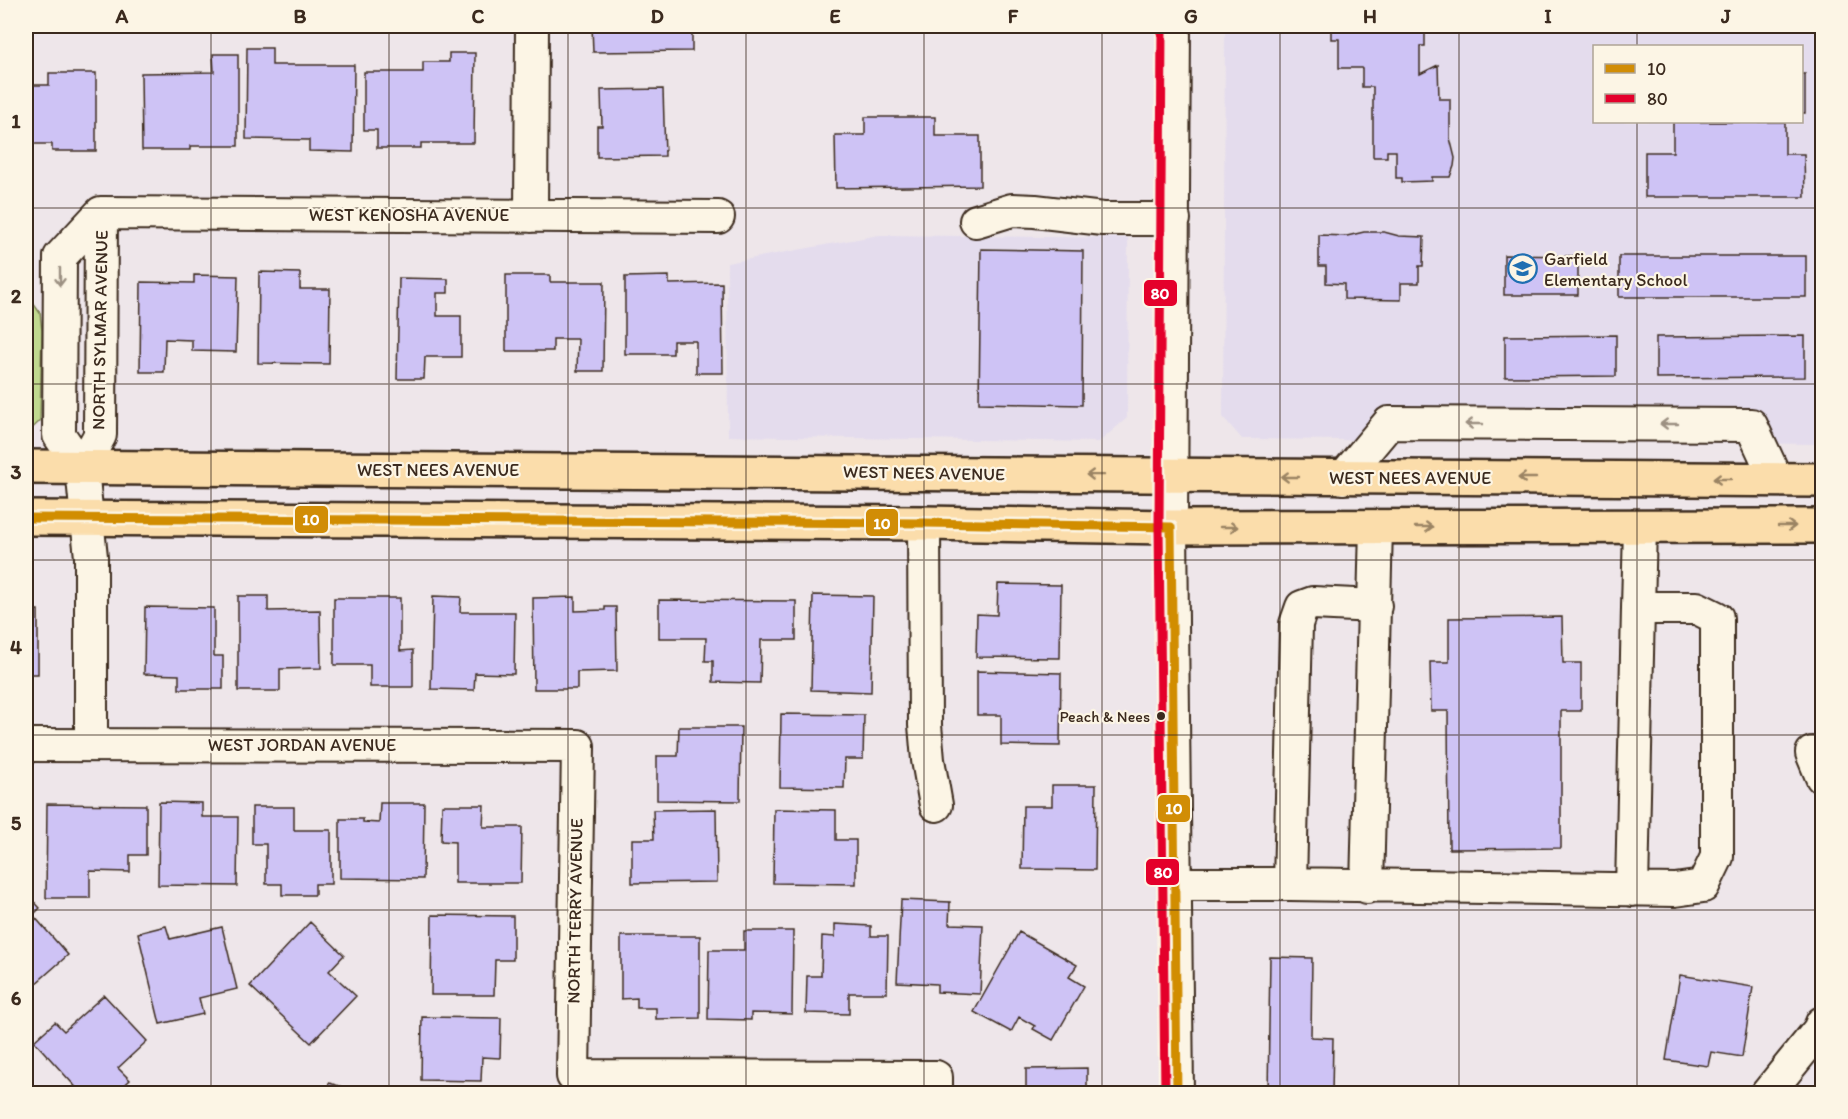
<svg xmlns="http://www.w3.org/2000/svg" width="1848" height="1119" viewBox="0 0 1848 1119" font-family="Itim,sans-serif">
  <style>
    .built { fill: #e4dced; fill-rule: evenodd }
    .green { fill: #c1d98f; stroke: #7e8256; stroke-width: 1.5 }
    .building { fill: #cec3f5; stroke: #3b2a1e; stroke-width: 1.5 }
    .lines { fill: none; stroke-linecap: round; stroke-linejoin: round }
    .minor-casing { stroke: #3b2a1e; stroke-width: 36 }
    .major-casing { stroke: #3b2a1e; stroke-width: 38 }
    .minor { stroke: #fcf5e5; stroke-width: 32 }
    .major { stroke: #fbddab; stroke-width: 33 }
    .bus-1-casing { stroke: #fcf5e5; stroke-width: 14 }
    .bus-2-casing { stroke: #fcf5e5; stroke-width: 14 }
    .bus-1 { stroke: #d18d06; stroke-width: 9 }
    .bus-2 { stroke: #e4002b; stroke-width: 9 }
    .oneway { stroke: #9c9082 }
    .oneway2 { stroke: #9b8464 }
    .grid { fill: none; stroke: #3b2a1e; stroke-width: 1.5; stroke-opacity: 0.55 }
    .bus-dot { fill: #3b2a1e; stroke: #fcf5e5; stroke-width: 2 }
    .labels { text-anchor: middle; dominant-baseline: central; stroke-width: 4.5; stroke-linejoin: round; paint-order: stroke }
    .bus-label { font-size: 16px; fill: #3b2a1e; stroke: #fcf5e5; text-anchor: end }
    .street-label { font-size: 18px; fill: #3b2a1e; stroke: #fcf5e5 }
    .poi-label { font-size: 18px; fill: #3b2a1e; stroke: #fcf5e5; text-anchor: start }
    .line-badge { stroke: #fcf5e5; stroke-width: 2 }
    .badge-label { font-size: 16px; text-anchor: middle; font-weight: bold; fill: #fff }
    .neatline { fill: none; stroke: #3b2a1e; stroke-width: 2 }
    .grid-label { font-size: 20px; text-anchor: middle; font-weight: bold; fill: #3b2a1e }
  </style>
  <rect width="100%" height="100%" fill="#eee6ea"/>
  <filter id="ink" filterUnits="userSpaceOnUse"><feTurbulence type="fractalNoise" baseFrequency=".0167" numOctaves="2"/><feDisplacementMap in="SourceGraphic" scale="12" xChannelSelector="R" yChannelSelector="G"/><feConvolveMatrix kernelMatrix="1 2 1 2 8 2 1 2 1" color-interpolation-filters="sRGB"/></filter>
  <g filter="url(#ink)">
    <!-- built -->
    <path class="built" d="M 1225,26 L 1822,26 L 1822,444 L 1242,439 L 1223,417 ZM 1594,46 L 1802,46 L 1802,122 L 1594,122 Z
      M 879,235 L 1128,238 L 1127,418 L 1099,442 L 728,436 L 727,263 Z"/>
    <!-- green -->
    <path class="green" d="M 26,293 L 40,313 L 42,331 L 40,421 L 26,434 Z"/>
    <!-- building -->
    <path class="building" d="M 592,26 L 692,26 L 692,51 L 593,52 Z
      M 1331,26 L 1425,26 L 1425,46 L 1420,46 L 1420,74 L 1438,65 L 1439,99 L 1450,99 L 1450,138 L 1455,158 L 1454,166 L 1450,177 L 1432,177 L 1432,181 L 1402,182 L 1402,178 L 1396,178 L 1396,151 L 1387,151 L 1387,157 L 1373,157 L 1373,87 L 1362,87 L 1362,68 L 1339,68 L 1339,39 L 1331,39 Z
      M 247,48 L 272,48 L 272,65 L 354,65 L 353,152 L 309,151 L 309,140 L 246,139 Z
      M 449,53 L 475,53 L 474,143 L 421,143 L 421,148 L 377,148 L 377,130 L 364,130 L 364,72 L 423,72 L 423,62 L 449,62 Z
      M 213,54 L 238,54 L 238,146 L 190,146 L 190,150 L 142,150 L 141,73 L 214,72 Z
      M 49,73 L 96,73 L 96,151 L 52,151 L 52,144 L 26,144 L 26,84 L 26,85 L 49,85 Z
      M 1802,74 L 1805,74 L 1805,113 L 1802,113 Z
      M 663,89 L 665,156 L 597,157 L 597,126 L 602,126 L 601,90 Z
      M 865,117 L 935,117 L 935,136 L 980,136 L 980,186 L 836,188 L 835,135 L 865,135 Z
      M 1673,122 L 1785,122 L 1785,154 L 1804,154 L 1805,197 L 1645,197 L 1645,152 L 1673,152 Z
      M 1364,232 L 1384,232 L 1399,236 L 1424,237 L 1423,266 L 1419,266 L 1419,283 L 1401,283 L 1401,300 L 1344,299 L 1344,284 L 1326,283 L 1326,266 L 1319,266 L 1319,235 L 1347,236 Z
      M 981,249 L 1083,251 L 1082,405 L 979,403 Z
      M 1504,255 L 1578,256 L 1578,295 L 1504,295 Z
      M 1619,256 L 1806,256 L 1806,297 L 1619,297 Z
      M 259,272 L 300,273 L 300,289 L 330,289 L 329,364 L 258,363 Z
      M 194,275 L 238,276 L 236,352 L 192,351 L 192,340 L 165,339 L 164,372 L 140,372 L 141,282 L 194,283 Z
      M 506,275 L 550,275 L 550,282 L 604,282 L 603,371 L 577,371 L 578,339 L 553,339 L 553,351 L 506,351 Z
      M 669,276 L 669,284 L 722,283 L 723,373 L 696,373 L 696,341 L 673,341 L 673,354 L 625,354 L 625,277 Z
      M 399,278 L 448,279 L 448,293 L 437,293 L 437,316 L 461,316 L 461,357 L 425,357 L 424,379 L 397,379 Z
      M 1616,335 L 1616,376 L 1505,377 L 1505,336 Z
      M 1805,336 L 1805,377 L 1656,378 L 1656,337 Z
      M 998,584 L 1061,585 L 1060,658 L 976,657 L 977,614 L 997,615 Z
      M 813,595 L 873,596 L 871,692 L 811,690 Z
      M 238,596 L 268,596 L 268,611 L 320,610 L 321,668 L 280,669 L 280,691 L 238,691 Z
      M 433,596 L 461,597 L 460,612 L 515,612 L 514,674 L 475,673 L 474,690 L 431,689 Z
      M 575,597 L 575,611 L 605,610 L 605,607 L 616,607 L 617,671 L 577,672 L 577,689 L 534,689 L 533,598 Z
      M 334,598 L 400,598 L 400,651 L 413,650 L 413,687 L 370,687 L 370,665 L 334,665 Z
      M 659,600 L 796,601 L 796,640 L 761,640 L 760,683 L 713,682 L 713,661 L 705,661 L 706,638 L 659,638 Z
      M 145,607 L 214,608 L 214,656 L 223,656 L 223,689 L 179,689 L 179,675 L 144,674 Z
      M 26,610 L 38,610 L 38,674 L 26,674 Z
      M 1562,617 L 1563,663 L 1581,663 L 1581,711 L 1561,711 L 1561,848 L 1449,849 L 1448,711 L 1431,711 L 1430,662 L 1449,662 L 1449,618 Z
      M 977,671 L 1061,673 L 1060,746 L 1001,745 L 1001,715 L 977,715 Z
      M 781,714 L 864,715 L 863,759 L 845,759 L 844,788 L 780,787 Z
      M 679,727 L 741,727 L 740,801 L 657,800 L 657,756 L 678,756 Z
      M 1052,785 L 1096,785 L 1095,870 L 1022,869 L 1023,806 L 1052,806 Z
      M 159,802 L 202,803 L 202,817 L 238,817 L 237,886 L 158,885 Z
      M 380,803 L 424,803 L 423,879 L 340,878 L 340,819 L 363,819 L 363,822 L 379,823 Z
      M 47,804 L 146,805 L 146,855 L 130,855 L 130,872 L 90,871 L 90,898 L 46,898 Z
      M 442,805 L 484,805 L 483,827 L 522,827 L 521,883 L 455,883 L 455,842 L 441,841 Z
      M 252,807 L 294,807 L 294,830 L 331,830 L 331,884 L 315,884 L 315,895 L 282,895 L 282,884 L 266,884 L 266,844 L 252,844 Z
      M 716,809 L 717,882 L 632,883 L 632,839 L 654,839 L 653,810 Z
      M 774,809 L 836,810 L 836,840 L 856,840 L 856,884 L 773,883 Z
      M 26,893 L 40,908 L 33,915 L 68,955 L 26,992 Z
      M 901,900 L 950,902 L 949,924 L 983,925 L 980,994 L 937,992 L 937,984 L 897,982 Z
      M 432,915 L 513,916 L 513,960 L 495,960 L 494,995 L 431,995 Z
      M 310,922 L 344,955 L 329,971 L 356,996 L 311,1043 L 250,986 Z
      M 835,924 L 871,926 L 871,936 L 888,936 L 887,993 L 849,993 L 849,1014 L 806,1013 L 807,976 L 821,976 L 822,936 L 835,937 Z
      M 166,926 L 170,939 L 222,927 L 237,989 L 199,998 L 203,1014 L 160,1024 L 138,933 Z
      M 744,931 L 793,931 L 792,1014 L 751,1013 L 751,1020 L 708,1019 L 709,950 L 744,950 Z
      M 1019,932 L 1077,965 L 1069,977 L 1084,986 L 1053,1040 L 1033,1029 L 1035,1026 L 1019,1017 L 1011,1032 L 974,1012 Z
      M 621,936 L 700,936 L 700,1018 L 656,1019 L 656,1008 L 637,1008 L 637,998 L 621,999 Z
      M 1270,957 L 1312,958 L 1311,1037 L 1333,1038 L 1332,1094 L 1268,1094 Z
      M 1680,975 L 1753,987 L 1742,1057 L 1711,1052 L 1708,1066 L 1666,1060 Z
      M 104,995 L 147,1041 L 118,1068 L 130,1080 L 115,1094 L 82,1094 L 34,1041 L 55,1022 L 64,1031 Z
      M 422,1017 L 501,1018 L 500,1058 L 482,1057 L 481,1081 L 421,1080 Z
      M 1087,1068 L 1087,1094 L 1008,1094 L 1026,1092 L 1026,1069 Z
      M 329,1083 L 366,1094 L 326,1094 Z"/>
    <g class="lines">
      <defs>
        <path id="minor" d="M 1174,26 L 1171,527 L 1177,1094
          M 101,213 L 718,217
          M 531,216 L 532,26
          M 976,221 L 1012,210 L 1035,211 L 1103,219 L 1174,219
          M 82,468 L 100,435 L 101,213
          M 1343,478 L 1389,423 L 1751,425 L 1776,479
          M 924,523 L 925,725 L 928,760 L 936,805
          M 26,745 L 578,746 L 573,1076 L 936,1077 L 936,1094
          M 91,745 L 91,557 L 87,519 L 82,468 L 59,435 L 60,257 L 101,213
          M 1812,753 L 1822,777
          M 1175,884 L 1290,884 L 1675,890 L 1703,886 L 1717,857 L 1717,618 L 1697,608 L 1638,608 L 1640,527
          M 1290,884 L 1296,624 L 1302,607 L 1313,603 L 1375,606
          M 1367,887 L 1376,527
          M 1632,890 L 1638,608
          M 1767,1094 L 1819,1030 L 1822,1023"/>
        <path id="major" d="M 26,467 L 1822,480
          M 26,518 L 924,523 L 1171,527 L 1822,526"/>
      </defs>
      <!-- minor casing -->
      <use href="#minor" class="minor-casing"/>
      <!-- major casing -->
      <use href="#major" class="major-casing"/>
      <!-- minor -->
      <use href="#minor" class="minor"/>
      <!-- major -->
      <use href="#major" class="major"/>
      <defs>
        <path id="bus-1" d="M 26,518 L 924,523 L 1171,527 L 1177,1094"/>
        <path id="bus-2" d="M 1162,26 L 1159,527 L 1165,1094"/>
      </defs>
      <!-- bus-1 casing -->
      <use href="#bus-1" class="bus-1-casing"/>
      <!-- bus-2 casing -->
      <use href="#bus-2" class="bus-2-casing"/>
      <!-- bus-1 -->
      <use href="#bus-1" class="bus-1"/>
      <!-- bus-2 -->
      <use href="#bus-2" class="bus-2"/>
    </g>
    <!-- one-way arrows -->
    <defs><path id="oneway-shaft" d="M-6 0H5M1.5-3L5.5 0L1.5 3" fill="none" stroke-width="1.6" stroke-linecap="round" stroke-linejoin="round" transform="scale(1.5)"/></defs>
    <g class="oneway">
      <use href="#oneway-shaft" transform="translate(60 277) rotate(90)"/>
      <use href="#oneway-shaft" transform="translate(1474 424) rotate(-180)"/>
      <use href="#oneway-shaft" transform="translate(1669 424) rotate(-180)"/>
    </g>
    <g class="oneway2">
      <use href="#oneway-shaft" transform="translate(1095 475) rotate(-179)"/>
      <use href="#oneway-shaft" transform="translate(1290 477) rotate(-180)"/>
      <use href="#oneway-shaft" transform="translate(1527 478) rotate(-180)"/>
      <use href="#oneway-shaft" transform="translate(1722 479) rotate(-180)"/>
      <use href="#oneway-shaft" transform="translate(1787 526)"/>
      <use href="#oneway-shaft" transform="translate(1229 527)"/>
      <use href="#oneway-shaft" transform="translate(1424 527)"/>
    </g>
  </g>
  <!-- grid -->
  <path class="grid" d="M 211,26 L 211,1094M 389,26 L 389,1094M 568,26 L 568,1094M 746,26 L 746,1094M 924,26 L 924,1094M 1102,26 L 1102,1094M 1280,26 L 1280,1094M 1459,26 L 1459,1094M 1637,26 L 1637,46M 1637,122 L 1637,1094M 26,208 L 1822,208M 26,384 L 1822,384M 26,560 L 1822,560M 26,735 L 1822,735M 26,910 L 1822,910"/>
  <!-- icons -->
  <defs>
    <symbol id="school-ring" viewBox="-11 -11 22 22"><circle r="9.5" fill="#fcf5e5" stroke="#1f6fb2" stroke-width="1.5"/><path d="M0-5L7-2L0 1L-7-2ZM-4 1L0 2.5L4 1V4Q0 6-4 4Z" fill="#1f6fb2"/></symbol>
  </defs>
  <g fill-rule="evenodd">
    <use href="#school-ring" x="1506" y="252" width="33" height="33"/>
  </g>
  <!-- markers -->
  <circle class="bus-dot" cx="1161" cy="716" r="5"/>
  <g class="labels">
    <!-- bus labels -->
    <g class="bus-label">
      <text x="1150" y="716">Peach &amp; Nees</text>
    </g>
    <!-- street labels -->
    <g class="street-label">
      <text x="409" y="215">WEST KENOSHA AVENUE</text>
      <text transform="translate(100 330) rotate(-89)">NORTH SYLMAR AVENUE</text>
      <text x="438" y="470">WEST NEES AVENUE</text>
      <text transform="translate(924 473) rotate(1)">WEST NEES AVENUE</text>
      <text x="1410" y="478">WEST NEES AVENUE</text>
      <text x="302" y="745">WEST JORDAN AVENUE</text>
      <text transform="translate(575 911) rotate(-89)">NORTH TERRY AVENUE</text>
    </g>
    <!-- poi labels -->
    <g class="poi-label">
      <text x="1544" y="259">Garfield<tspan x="1544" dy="21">Elementary School</tspan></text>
    </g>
  </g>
  <g class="line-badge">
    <rect x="1143" y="279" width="35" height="28" rx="6" fill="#e4002b"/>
    <rect x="294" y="505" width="35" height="29" rx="6" fill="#d18d06"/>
    <rect x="865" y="508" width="34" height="29" rx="6" fill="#d18d06"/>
    <rect x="1157" y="794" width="34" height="29" rx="6" fill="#d18d06"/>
    <rect x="1145" y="858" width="35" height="28" rx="6" fill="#e4002b"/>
  </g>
  <g class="badge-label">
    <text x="1160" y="299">80</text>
    <text x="311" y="525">10</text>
    <text x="882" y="529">10</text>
    <text x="1174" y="814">10</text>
    <text x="1163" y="878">80</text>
  </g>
  <!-- margin -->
  <rect width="1848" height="1119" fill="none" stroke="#fcf5e5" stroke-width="66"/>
  <!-- legend -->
  <rect x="1593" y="45" width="210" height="78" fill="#fcf5e5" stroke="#afa495" stroke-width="1.5"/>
  <rect x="1605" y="64" width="30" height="9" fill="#d18d06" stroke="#afa495" stroke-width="1.5"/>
  <text x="1647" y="75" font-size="18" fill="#3b2a1e">10</text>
  <rect x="1605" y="94" width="30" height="9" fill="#e4002b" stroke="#afa495" stroke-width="1.5"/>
  <text x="1647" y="105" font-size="18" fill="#3b2a1e">80</text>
  <rect x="33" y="33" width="1782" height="1053" class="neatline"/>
  <g class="grid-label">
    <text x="122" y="23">A</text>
    <text x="300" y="23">B</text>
    <text x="478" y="23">C</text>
    <text x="657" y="23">D</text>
    <text x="835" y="23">E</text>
    <text x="1013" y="23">F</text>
    <text x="1191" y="23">G</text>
    <text x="1370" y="23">H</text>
    <text x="1548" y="23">I</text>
    <text x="1726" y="23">J</text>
    <text x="16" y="128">1</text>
    <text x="16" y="303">2</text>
    <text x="16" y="479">3</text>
    <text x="16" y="654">4</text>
    <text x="16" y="830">5</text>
    <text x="16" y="1005">6</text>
  </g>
</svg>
